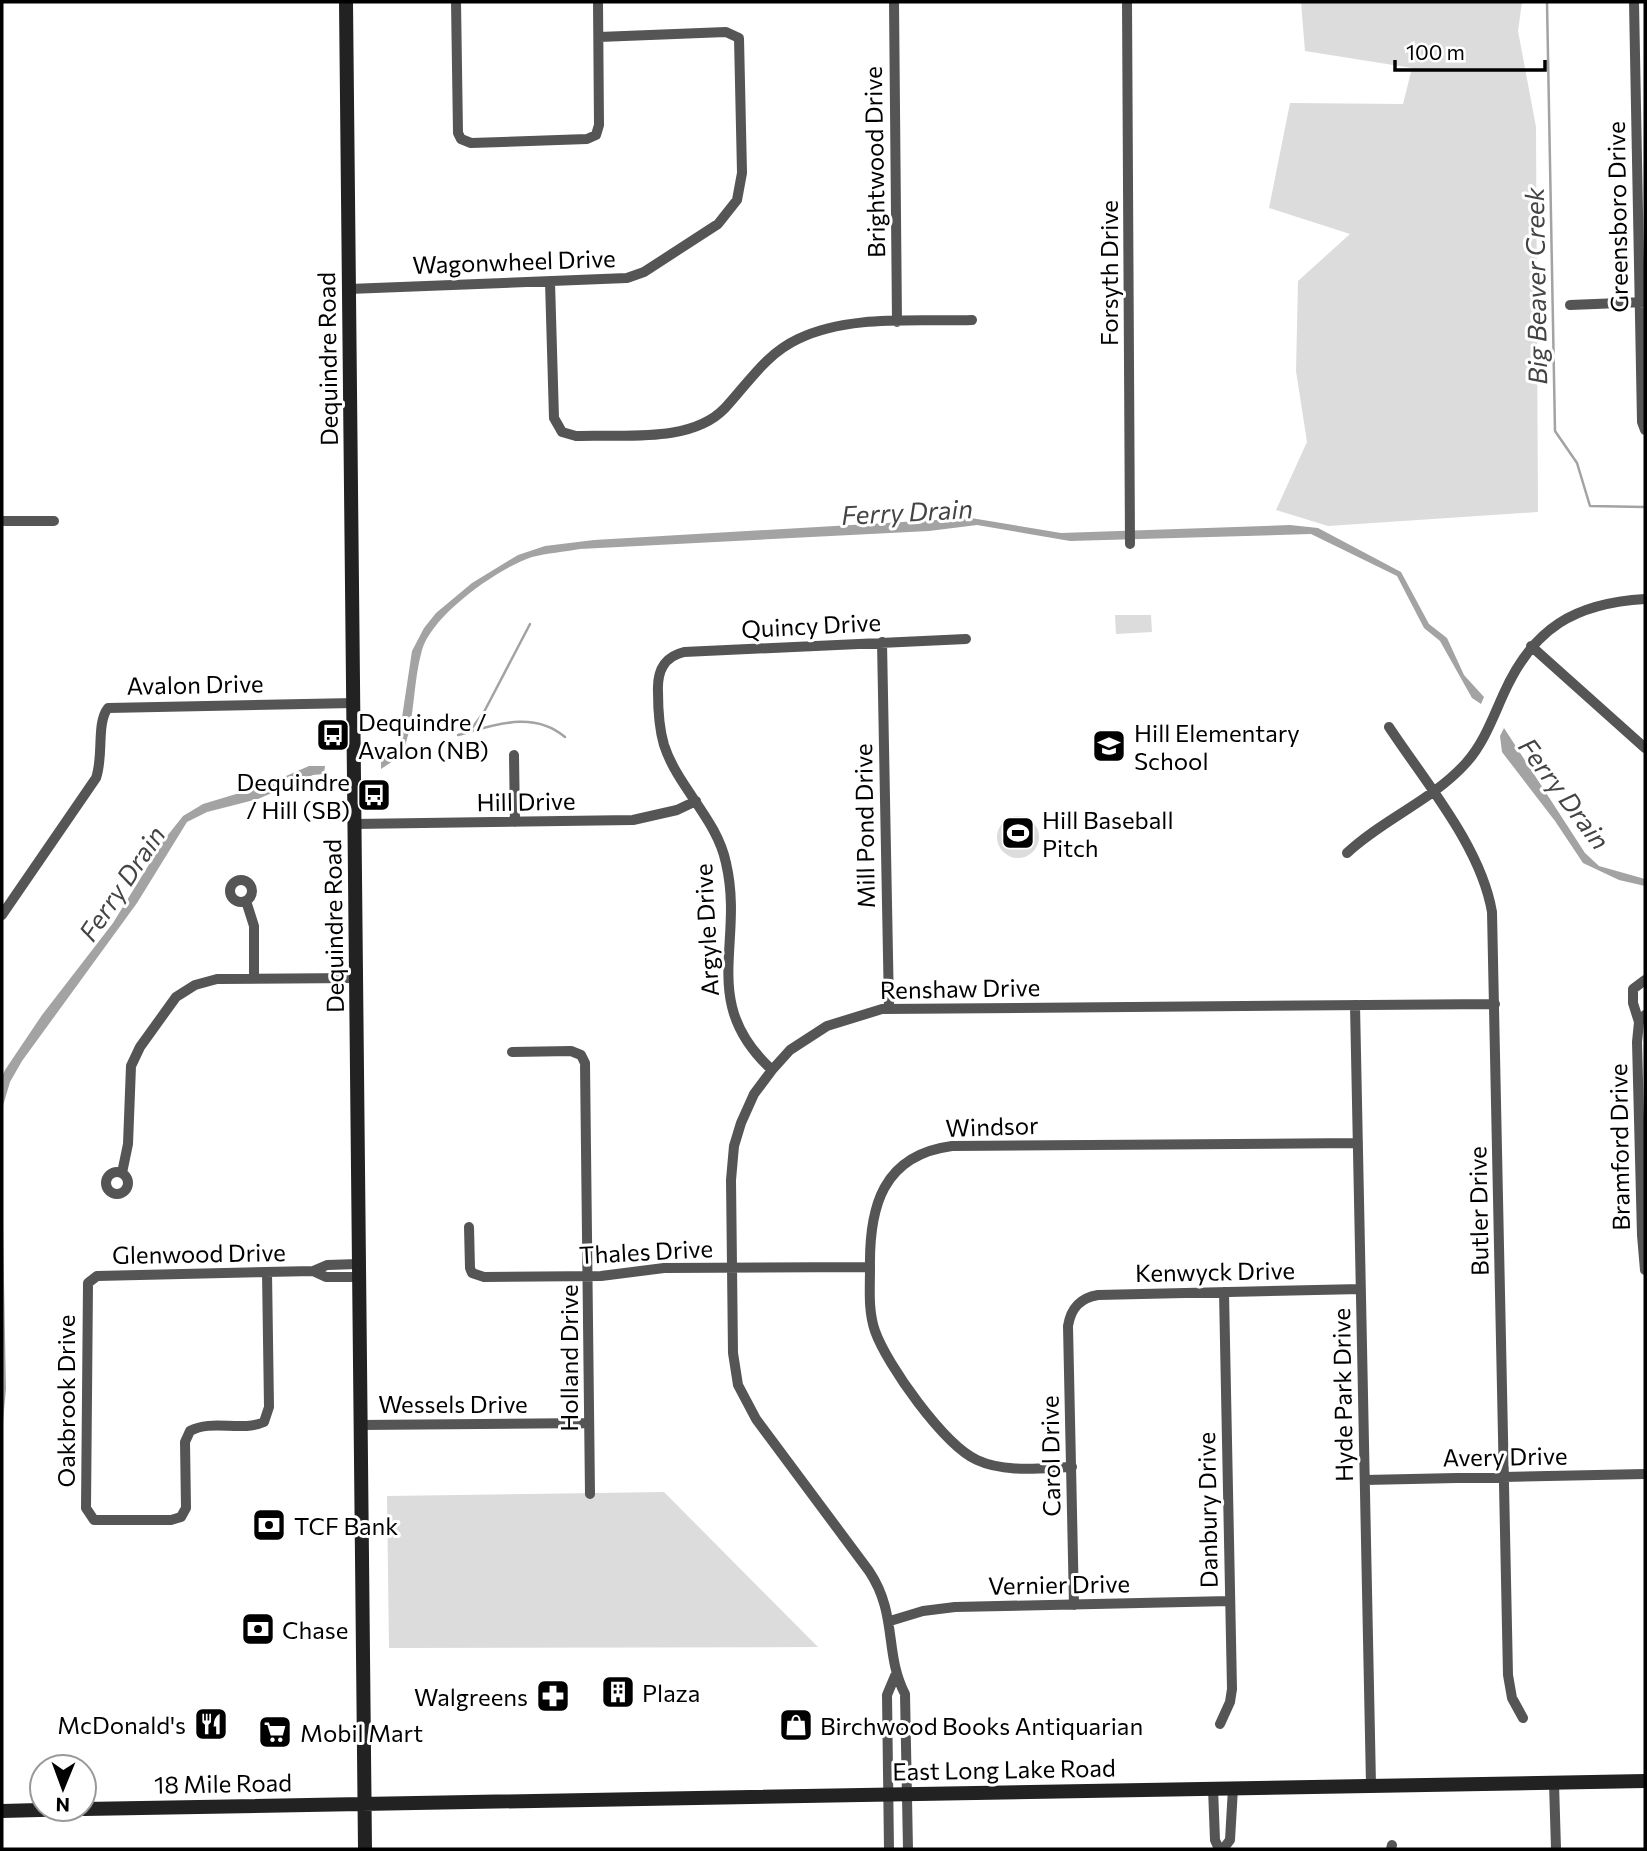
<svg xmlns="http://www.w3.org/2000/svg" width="1647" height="1851" viewBox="0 0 1647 1851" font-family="Commissioner,sans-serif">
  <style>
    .green { fill: #dcdcdc }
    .water { fill: #a3a3a3 }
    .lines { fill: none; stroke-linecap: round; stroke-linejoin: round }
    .stream { stroke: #a3a3a3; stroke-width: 2.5 }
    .street { stroke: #555; stroke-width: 10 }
    .secondary { stroke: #222; stroke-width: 14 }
    .labels { text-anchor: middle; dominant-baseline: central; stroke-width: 6; stroke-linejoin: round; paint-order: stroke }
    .street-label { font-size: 24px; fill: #000; stroke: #fff }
    .poi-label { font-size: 24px; fill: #000; stroke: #fff; text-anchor: start }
    .water-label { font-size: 26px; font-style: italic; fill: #444; stroke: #fff }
  </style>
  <rect width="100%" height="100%" fill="#fff"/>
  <!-- green -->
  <path class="green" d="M 1301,2 L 1522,2 L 1518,31 L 1536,127 L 1538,512 L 1328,526 L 1276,510 L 1307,442 L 1296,371 L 1298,281 L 1350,234 L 1269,208 L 1290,103 L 1403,104 L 1412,68 L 1305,51 Z
    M 1115,615 L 1151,615 L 1152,632 L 1116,634 Z
    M997 837a21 21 0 1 1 42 0a21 21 0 1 1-42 0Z
    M 664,1492 L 818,1647 L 389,1648 L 387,1496 Z"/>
  <!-- water -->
  <path class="water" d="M 971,518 L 1061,533 L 1290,525 L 1318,528 L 1401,572 L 1429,624 L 1447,638 L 1464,675 L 1484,697 L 1481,704 L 1472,698 L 1440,641 L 1424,628 L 1397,576 L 1311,534 L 1070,541 L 977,525 L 929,531 L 580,549 C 564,552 547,553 532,557 C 498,568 432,615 422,650 C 413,682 415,716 405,746 L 399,757 L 381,769 L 381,761 L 398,744 L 412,651 L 424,628 L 436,613 L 472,583 L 518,555 L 545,546 L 594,540 Z
    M 1504,728 L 1585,853 L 1599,866 L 1645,879 L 1645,886 L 1619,880 L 1583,863 L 1555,821 L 1502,752 L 1500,736 Z
    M 309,766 L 325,766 L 324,774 L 313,775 L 258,799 L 207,812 L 187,822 L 137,903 L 22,1061 L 10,1082 L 2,1109 L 2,1077 L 5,1070 L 42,1015 L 113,923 L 164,840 L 183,816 L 203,804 L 263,786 Z
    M 2,1172 L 6,1389 L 2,1432 Z"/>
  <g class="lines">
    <!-- stream -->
    <path class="stream" d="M 1547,2 L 1555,431 L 1577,463 L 1590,506 L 1645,507
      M 469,732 L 484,712 L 530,624
      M 458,735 C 495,725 533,710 565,737"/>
    <!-- street -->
    <path class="street" d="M 456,2 L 458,133 L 461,139 L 471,143 L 587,139 L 596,135 L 599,125 L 598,2
      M 894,2 L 897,322
      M 1127,2 L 1130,544
      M 1634,2 L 1642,422 L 1645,430
      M 550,282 L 554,418 L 562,432 L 576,436 C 622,434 691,444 725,408 C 749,382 766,354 798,339 C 850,314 916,322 972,320
      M 349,289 L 627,278 L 644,272 L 718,224 L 737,200 L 742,173 L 739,38 L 726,32 L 599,37
      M 1570,305 L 1645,302
      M 2,521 L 54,521
      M 882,642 L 889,1008
      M 1531,646 L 1645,748
      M 1389,727 C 1426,783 1481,847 1492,912 L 1508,1675 L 1512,1698 L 1523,1718
      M 514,755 L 515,822
      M 354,824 L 633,820 L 677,810 L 696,801
      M 1347,853 C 1383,819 1433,800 1466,763 C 1484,743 1493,717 1504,693 C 1533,628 1575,603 1645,599
      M230 891a11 11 0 1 1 22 0a11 11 0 1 1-22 0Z
      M 246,901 L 254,926 L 254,979
      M 2,915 L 96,778 C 104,756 96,723 108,708 L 354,703
      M 1355,1005 L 1371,1785
      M 1645,1015 L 1639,1022 L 1637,1042 L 1642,1235 L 1645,1270
      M 1639,1022 L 1633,1003 L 1633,989 L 1645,980
      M 512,1052 L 571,1051 L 581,1055 L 585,1063 L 590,1494
      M 772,1070 C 698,1002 745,944 726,863 C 717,819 678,788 664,745 C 659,728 658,710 658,692 C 657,672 663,657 684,652 L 966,639
      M106 1183a11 11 0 1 1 22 0a11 11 0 1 1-22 0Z
      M 122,1173 L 128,1144 L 131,1066 L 140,1047 L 176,997 L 195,985 L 217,979 L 356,978
      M 469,1227 L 470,1268 L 472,1273 L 484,1277 L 601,1276 L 664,1268 L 870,1267
      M 313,1271 L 326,1277 L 359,1277
      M 267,1272 L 269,1407 L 264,1422 C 241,1432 212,1419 190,1431 L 185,1442 L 186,1508 L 181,1517 L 171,1520 L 94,1520 L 86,1508 L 88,1283 L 97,1276 L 313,1271 L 327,1265 L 358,1264
      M 360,1425 L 589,1423
      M 1072,1467 C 1041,1468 1005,1473 977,1460 C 944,1445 887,1365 875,1331 C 868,1311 870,1289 870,1268 C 869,1208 882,1155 952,1146 L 1358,1143
      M 1365,1480 L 1645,1474
      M 1074,1605 L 1068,1326 C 1071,1308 1080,1298 1098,1295 L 1361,1289
      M 890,1621 L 923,1611 L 955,1607 L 1230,1601
      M 1220,1724 L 1230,1702 L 1232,1689 L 1224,1292
      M 1554,1783 L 1556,1849
      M 1213,1788 L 1215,1840 L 1219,1849
      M 889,1849 L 887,1695 L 895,1676
      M 908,1849 L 905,1694 C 884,1654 898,1614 869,1571 L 756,1419 L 738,1385 L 733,1353 L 731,1180 L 734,1146 L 741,1123 L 754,1094 L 772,1070 L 790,1050 L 827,1026 L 882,1009 L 1495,1004
      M 1223,1849 L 1230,1840 L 1233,1788
      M 1391,1849 L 1392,1845"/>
    <!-- secondary -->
    <path class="secondary" d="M 346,2 L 365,1849
      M 84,1809 L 1645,1781
      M 2,1811 L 77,1809"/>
  </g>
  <!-- icons -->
  <defs>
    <symbol id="bus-square" viewBox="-11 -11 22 22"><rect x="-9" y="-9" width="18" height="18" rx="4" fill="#000" stroke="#fff"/><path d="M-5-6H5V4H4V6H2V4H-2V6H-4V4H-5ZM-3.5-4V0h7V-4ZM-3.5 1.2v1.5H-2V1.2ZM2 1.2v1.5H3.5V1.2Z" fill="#fff"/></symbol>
    <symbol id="school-square" viewBox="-11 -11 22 22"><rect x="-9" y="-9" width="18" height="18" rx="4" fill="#000" stroke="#fff"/><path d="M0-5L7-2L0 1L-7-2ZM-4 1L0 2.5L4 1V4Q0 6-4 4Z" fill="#fff"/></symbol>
    <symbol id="stadium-square" viewBox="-11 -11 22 22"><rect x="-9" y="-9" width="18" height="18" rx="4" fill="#000" stroke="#fff"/><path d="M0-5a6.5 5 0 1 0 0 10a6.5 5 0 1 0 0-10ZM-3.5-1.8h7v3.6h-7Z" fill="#fff"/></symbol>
    <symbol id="bank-square" viewBox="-11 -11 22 22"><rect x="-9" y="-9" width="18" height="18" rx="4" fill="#000" stroke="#fff"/><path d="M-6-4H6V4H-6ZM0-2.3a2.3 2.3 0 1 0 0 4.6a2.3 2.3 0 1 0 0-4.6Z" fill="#fff"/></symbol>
    <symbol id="building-square" viewBox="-11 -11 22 22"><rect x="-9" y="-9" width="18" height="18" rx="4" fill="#000" stroke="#fff"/><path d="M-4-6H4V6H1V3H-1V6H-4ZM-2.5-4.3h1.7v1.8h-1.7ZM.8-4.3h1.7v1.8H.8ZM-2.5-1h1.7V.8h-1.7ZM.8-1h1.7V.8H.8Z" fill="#fff"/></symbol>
    <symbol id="pharmacy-square" viewBox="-11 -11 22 22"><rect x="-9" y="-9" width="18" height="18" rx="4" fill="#000" stroke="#fff"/><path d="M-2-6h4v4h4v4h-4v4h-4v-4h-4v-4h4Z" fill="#fff"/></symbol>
    <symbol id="restaurant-square" viewBox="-11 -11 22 22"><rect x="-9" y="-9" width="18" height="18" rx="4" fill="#000" stroke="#fff"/><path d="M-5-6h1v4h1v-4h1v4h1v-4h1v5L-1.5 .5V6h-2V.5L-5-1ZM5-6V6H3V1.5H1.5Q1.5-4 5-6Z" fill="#fff"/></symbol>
    <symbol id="shop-square" viewBox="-11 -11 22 22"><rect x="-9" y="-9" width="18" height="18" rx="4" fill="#000" stroke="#fff"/><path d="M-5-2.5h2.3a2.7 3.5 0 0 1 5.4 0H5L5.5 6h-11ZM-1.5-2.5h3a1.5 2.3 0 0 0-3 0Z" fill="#fff"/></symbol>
    <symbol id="supermarket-square" viewBox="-11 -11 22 22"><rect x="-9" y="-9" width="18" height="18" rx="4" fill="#000" stroke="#fff"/><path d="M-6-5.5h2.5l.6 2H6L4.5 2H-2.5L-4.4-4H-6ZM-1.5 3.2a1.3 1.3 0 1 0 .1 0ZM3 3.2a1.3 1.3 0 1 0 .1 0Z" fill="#fff"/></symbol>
  </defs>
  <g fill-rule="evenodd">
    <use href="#bus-square" x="314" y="716" width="38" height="38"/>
    <use href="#school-square" x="1090" y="727" width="38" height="38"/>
    <use href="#bus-square" x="355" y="776" width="38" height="38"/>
    <use href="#stadium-square" x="999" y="814" width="38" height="38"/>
    <use href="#bank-square" x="250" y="1506" width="38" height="38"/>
    <use href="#bank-square" x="239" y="1610" width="38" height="38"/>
    <use href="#building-square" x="599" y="1673" width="38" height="38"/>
    <use href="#pharmacy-square" x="534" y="1677" width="38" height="38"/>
    <use href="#restaurant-square" x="192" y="1705" width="38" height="38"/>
    <use href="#shop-square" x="777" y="1706" width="38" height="38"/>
    <use href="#supermarket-square" x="256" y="1713" width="38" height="38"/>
  </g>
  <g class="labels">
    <!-- street labels -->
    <g class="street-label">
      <text transform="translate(874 162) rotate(-91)">Brightwood Drive</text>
      <text transform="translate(1617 217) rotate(-91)">Greensboro Drive</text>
      <text transform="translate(514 261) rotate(-2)">Wagonwheel Drive</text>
      <text transform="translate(1108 273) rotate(-90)">Forsyth Drive</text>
      <text transform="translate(327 359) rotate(-91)">Dequindre Road</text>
      <text transform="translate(811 625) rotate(-3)">Quincy Drive</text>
      <text transform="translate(195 684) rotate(-1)">Avalon Drive</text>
      <text transform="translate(526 801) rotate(-1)">Hill Drive</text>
      <text transform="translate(864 826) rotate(-91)">Mill Pond Drive</text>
      <text transform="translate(333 926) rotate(-91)">Dequindre Road</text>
      <text transform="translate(706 930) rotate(-93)">Argyle Drive</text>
      <text transform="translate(960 988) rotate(-1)">Renshaw Drive</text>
      <text transform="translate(992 1126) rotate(-2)">Windsor</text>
      <text transform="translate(1619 1147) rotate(-91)">Bramford Drive</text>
      <text transform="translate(1478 1211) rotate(-91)">Butler Drive</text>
      <text transform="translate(646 1251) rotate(-3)">Thales Drive</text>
      <text transform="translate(199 1253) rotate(-1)">Glenwood Drive</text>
      <text transform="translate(1215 1271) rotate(-1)">Kenwyck Drive</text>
      <text transform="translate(568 1358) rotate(-90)">Holland Drive</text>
      <text transform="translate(1342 1395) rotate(-91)">Hyde Park Drive</text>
      <text transform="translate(65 1401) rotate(-90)">Oakbrook Drive</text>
      <text x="453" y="1403">Wessels Drive</text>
      <text transform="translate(1050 1456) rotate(-91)">Carol Drive</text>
      <text transform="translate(1505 1456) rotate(-1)">Avery Drive</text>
      <text transform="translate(1207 1510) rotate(-91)">Danbury Drive</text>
      <text transform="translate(1059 1584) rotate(-1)">Vernier Drive</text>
      <text transform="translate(1004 1769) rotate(-1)">East Long Lake Road</text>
      <text transform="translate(223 1783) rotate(-1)">18 Mile Road</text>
    </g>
    <!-- poi labels -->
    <g class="poi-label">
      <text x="358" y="721">Dequindre /<tspan x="358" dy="28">Avalon (NB)</tspan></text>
      <text x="1134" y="732">Hill Elementary<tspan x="1134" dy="28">School</tspan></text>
      <text x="350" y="781" text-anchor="end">Dequindre<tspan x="350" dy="28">/ Hill (SB)</tspan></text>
      <text x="1042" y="819">Hill Baseball<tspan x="1042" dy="28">Pitch</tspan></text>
      <text x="294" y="1525">TCF Bank</text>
      <text x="282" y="1629">Chase</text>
      <text x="642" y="1692">Plaza</text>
      <text x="528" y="1696" text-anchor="end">Walgreens</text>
      <text x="186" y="1724" text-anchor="end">McDonald's</text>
      <text x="820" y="1725">Birchwood Books Antiquarian</text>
      <text x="300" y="1732">Mobil Mart</text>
    </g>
    <!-- water labels -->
    <g class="water-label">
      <text transform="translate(1535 286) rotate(-91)">Big Beaver Creek</text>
      <text transform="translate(907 511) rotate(-3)">Ferry Drain</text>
      <text transform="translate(1565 793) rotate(53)">Ferry Drain</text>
      <text transform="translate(121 883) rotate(-56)">Ferry Drain</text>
    </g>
  </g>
  <!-- border -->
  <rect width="1647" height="1851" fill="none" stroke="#000000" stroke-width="7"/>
  <!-- north arrow -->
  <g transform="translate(63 1788) rotate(181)"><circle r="33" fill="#ffffff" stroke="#999999" stroke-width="2"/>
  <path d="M0-5L12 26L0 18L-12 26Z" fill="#000000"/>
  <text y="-10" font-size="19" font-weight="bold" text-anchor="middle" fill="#000000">N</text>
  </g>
  <!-- scale -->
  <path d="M1395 60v10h150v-10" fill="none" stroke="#000000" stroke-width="3.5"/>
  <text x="1406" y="60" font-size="21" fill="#000000" stroke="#ffffff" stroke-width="5" paint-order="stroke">100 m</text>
</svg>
